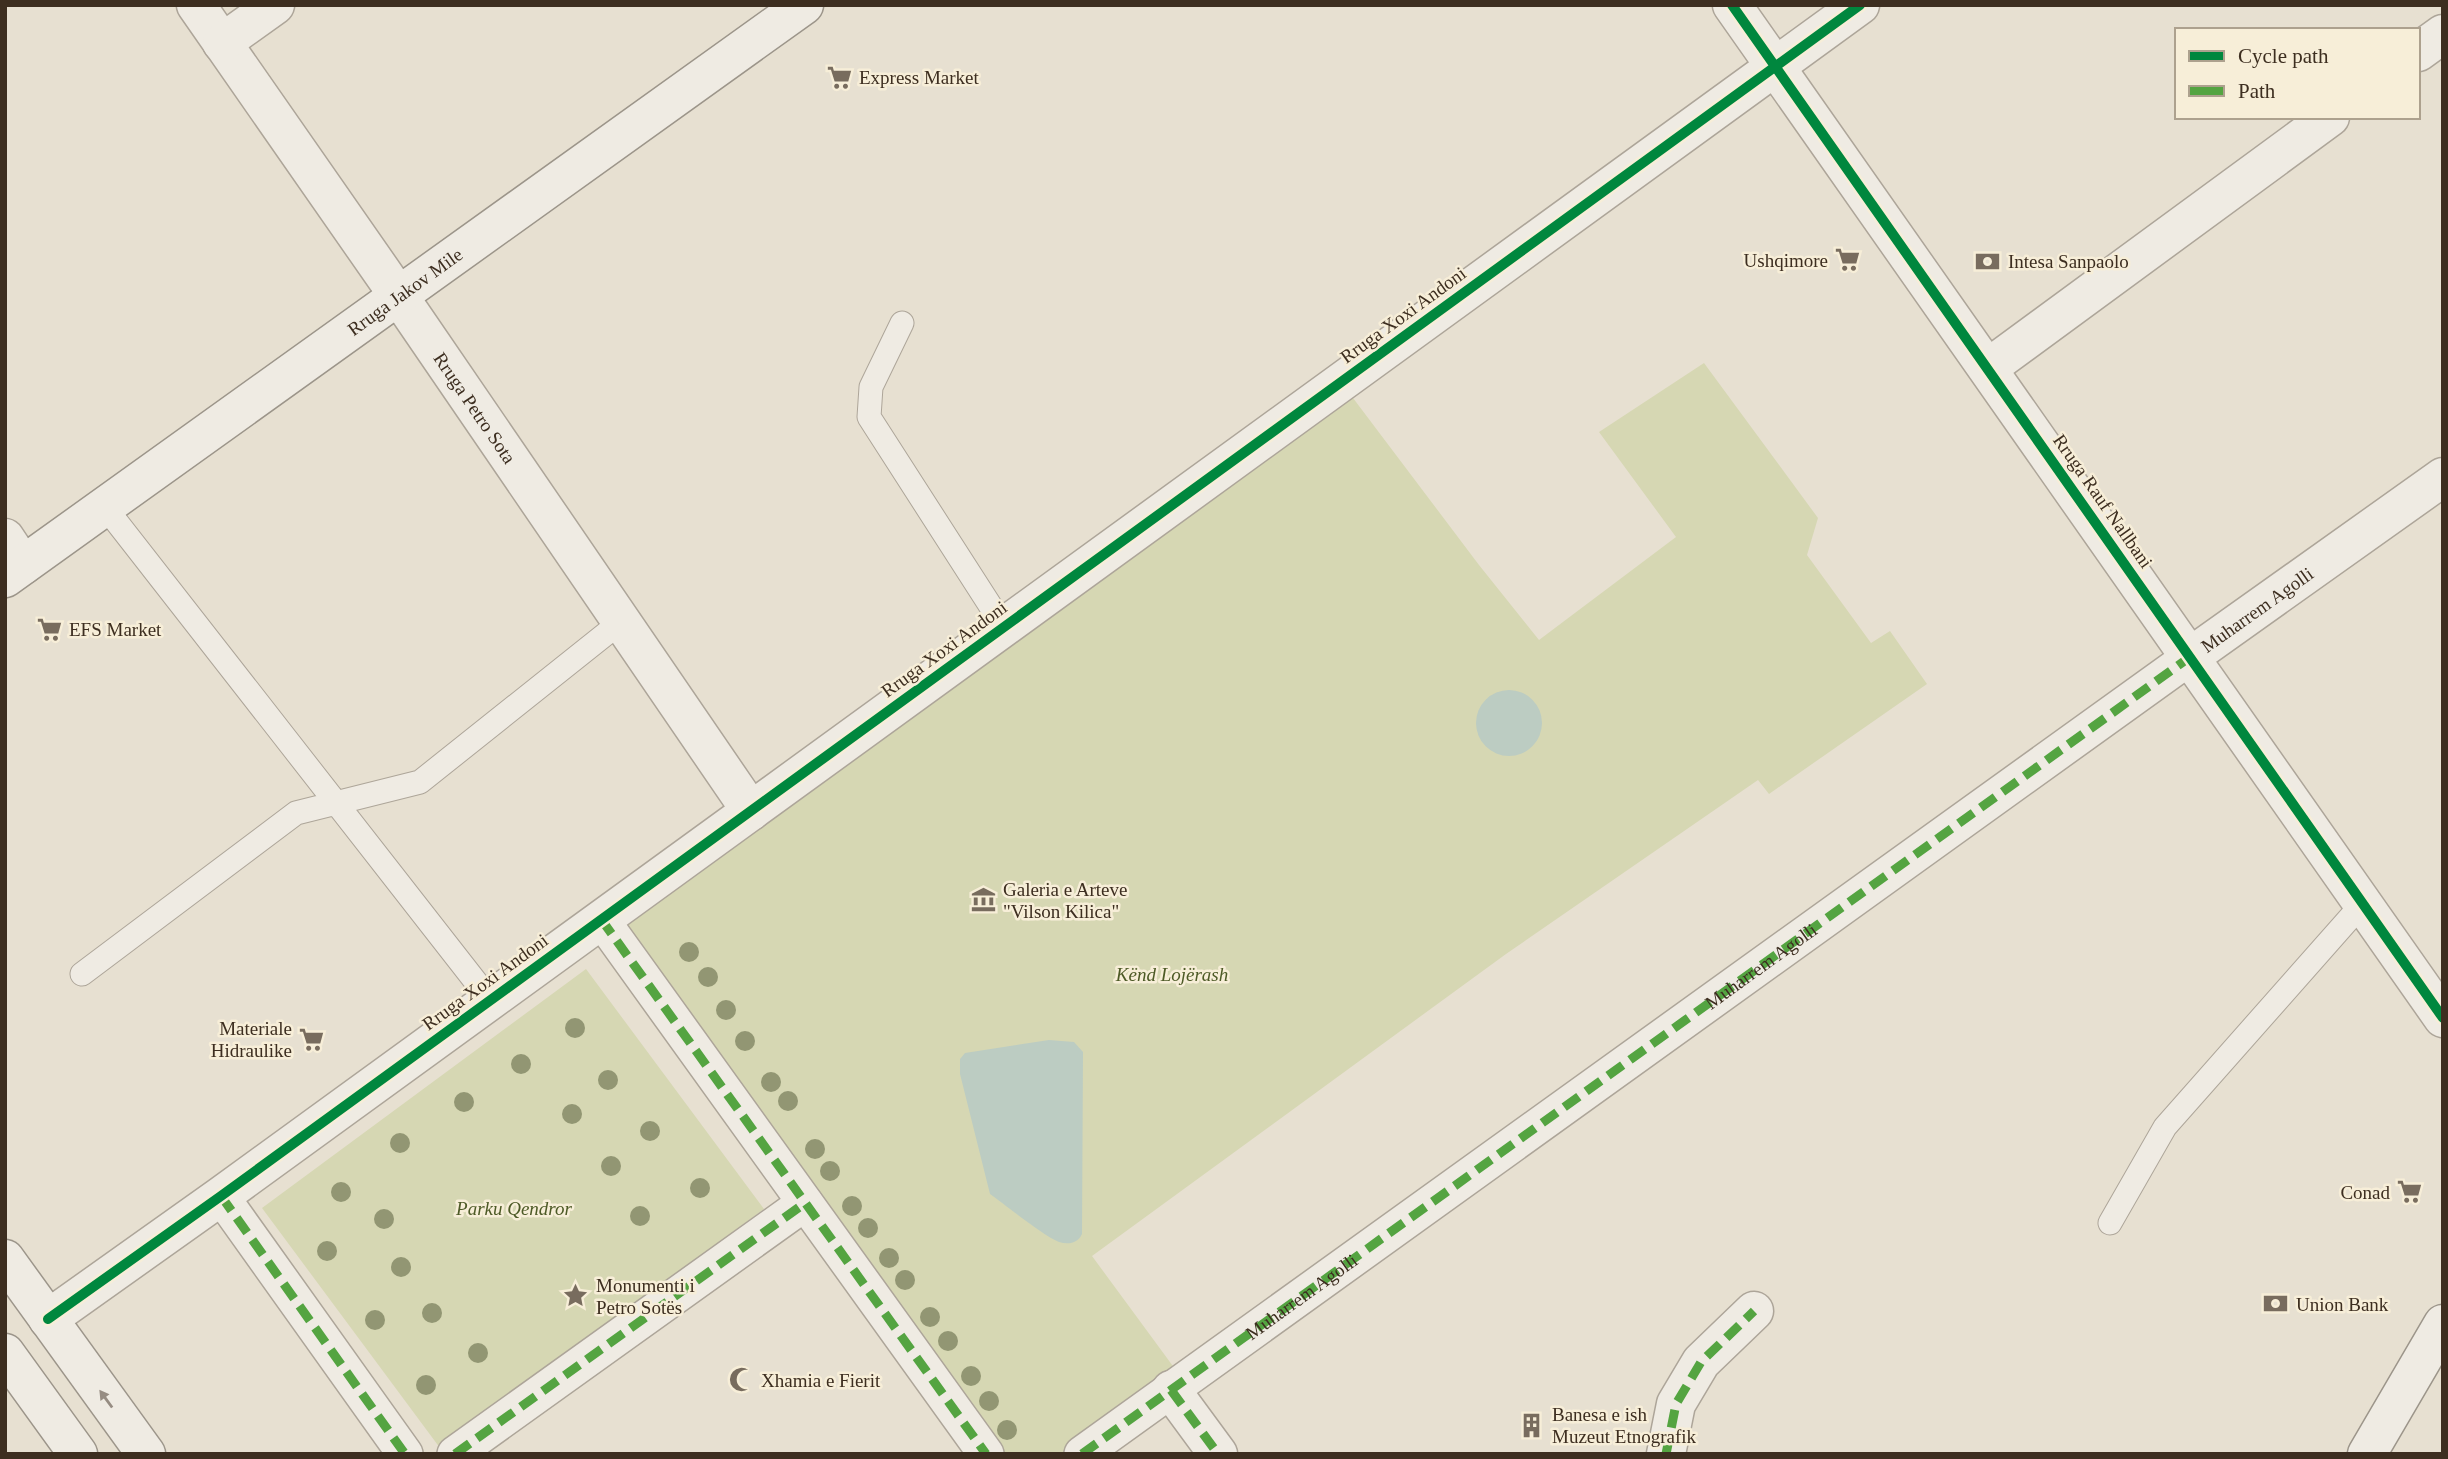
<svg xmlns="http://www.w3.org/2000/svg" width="2448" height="1459" viewBox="0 0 2448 1459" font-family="'Times New Roman',serif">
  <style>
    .green { fill: #d6d7b3 }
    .water { fill: #bcccc2 }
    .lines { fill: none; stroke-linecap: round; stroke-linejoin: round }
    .service-casing { stroke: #ada599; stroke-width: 25 }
    .pedestrian-casing { stroke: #ada599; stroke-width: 38 }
    .minor-casing { stroke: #ada599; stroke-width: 41 }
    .tertiary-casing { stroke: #ada599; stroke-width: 41 }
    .secondary-casing { stroke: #9c958a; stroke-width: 41 }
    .service { stroke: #efebe3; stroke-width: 23 }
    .pedestrian { stroke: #efebe3; stroke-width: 35 }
    .minor { stroke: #efebe3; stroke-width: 38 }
    .tertiary { stroke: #efebe3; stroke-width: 38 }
    .secondary { stroke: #efebe3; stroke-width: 38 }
    .quiet { stroke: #54a441; stroke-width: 9; stroke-dasharray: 18 9; stroke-linecap: butt }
    .cycleway-casing { stroke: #f7eed8; stroke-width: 15 }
    .cycleway { stroke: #00873e; stroke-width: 10 }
    .tree { fill: #929673 }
    .oneway { fill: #968c82 }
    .labels { text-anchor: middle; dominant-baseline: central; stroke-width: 5; stroke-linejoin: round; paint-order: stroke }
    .poi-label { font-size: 19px; fill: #3d2e20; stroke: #f7eed8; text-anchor: start }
    .street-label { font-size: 19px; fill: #3d2e20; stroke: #f7eed8 }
    .park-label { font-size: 19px; font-style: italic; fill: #4d5a26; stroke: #f7eed8 }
  </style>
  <rect width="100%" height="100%" fill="#e7e0d1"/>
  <!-- green -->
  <path class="green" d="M 1704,363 L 1818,518 L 1807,555 L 1871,643 L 1890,631 L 1927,684 L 1769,794 L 1758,780 L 1506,954 L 1092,1256 L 1178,1373 L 1066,1454 L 971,1454 L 604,942 L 1353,398 L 1479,565 L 1539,640 L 1676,537 L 1599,432 Z
    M 586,969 L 764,1209 L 440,1448 L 262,1208 Z"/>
  <!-- water -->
  <path class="water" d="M1476 723a33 33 0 1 1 66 0a33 33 0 1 1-66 0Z
    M 1049,1040 L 1074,1042 L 1083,1052 L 1082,1234 C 1078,1243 1069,1245 1059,1242 C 1042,1235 1007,1206 990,1194 L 960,1074 L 960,1059 L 965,1053 Z"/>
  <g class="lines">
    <defs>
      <path id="service" d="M 902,323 L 871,387 L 869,417 L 1004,627
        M 105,507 L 490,1000
        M 82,974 L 296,813 L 420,782 L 622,621
        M 2110,1223 L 2165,1127 L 2363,903"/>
      <g id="pedestrian">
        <path d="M 601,919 L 986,1454"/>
        <path d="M 221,1196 L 405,1454"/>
        <path d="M 455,1454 L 805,1203"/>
        <path id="s1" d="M 1082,1454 L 2190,657"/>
      </g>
      <g id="minor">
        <path id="s2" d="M 196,5 L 398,295 L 751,811"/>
        <path d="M 222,43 L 275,5"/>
        <path d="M 2418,52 L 2443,34"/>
        <path d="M 1988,368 L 2330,117"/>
        <path d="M 5,538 L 23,565"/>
        <path id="s3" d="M 2190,657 L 2443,477"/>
        <path d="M 48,1319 L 221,1196 L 1860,5"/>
        <path d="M 1171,1390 L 1218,1454"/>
        <path d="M 1666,1454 L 1676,1404 L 1701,1362 L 1754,1311"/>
      </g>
      <path id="tertiary" d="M 1732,5 L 2443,1018"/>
      <g id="secondary">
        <path id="s4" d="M 5,578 L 804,5"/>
        <path d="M 5,1259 L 146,1454"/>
        <path d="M 5,1353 L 78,1454"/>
        <path d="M 2367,1454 L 2443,1324"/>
      </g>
    </defs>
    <!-- service casing -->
    <use href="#service" class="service-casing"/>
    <!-- pedestrian casing -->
    <use href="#pedestrian" class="pedestrian-casing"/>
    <!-- minor casing -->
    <use href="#minor" class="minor-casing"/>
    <!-- tertiary casing -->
    <use href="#tertiary" class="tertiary-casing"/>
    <!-- secondary casing -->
    <use href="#secondary" class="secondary-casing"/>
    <!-- service -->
    <use href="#service" class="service"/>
    <!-- pedestrian -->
    <use href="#pedestrian" class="pedestrian"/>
    <!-- minor -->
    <use href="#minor" class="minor"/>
    <!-- tertiary -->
    <use href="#tertiary" class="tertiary"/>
    <!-- secondary -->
    <use href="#secondary" class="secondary"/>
    <!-- quiet -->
    <path class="quiet" d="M 601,919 L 986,1454
      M 221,1196 L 405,1454
      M 1171,1390 L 1218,1454
      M 455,1454 L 805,1203
      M 1082,1454 L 2190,657
      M 1666,1454 L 1676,1404 L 1701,1362 L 1754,1311"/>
    <defs>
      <path id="cycleway" d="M 1732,5 L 2443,1018
        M 48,1319 L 221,1196 L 1860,5"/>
    </defs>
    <!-- cycleway casing -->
    <use href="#cycleway" class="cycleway-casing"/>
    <!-- cycleway -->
    <use href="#cycleway" class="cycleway"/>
  </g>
  <!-- trees -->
  <g class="tree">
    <circle cx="689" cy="952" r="10"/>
    <circle cx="708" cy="977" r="10"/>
    <circle cx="726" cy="1010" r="10"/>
    <circle cx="575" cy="1028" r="10"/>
    <circle cx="745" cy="1041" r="10"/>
    <circle cx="521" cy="1064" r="10"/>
    <circle cx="608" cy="1080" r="10"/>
    <circle cx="771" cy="1082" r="10"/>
    <circle cx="788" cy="1101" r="10"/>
    <circle cx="464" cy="1102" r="10"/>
    <circle cx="572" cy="1114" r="10"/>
    <circle cx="650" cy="1131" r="10"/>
    <circle cx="400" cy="1143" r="10"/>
    <circle cx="815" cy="1149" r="10"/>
    <circle cx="611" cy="1166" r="10"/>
    <circle cx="830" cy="1171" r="10"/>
    <circle cx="700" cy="1188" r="10"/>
    <circle cx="341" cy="1192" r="10"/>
    <circle cx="852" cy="1206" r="10"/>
    <circle cx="640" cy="1216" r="10"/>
    <circle cx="384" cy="1219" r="10"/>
    <circle cx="868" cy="1228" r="10"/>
    <circle cx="327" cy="1251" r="10"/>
    <circle cx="889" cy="1258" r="10"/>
    <circle cx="401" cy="1267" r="10"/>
    <circle cx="905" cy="1280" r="10"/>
    <circle cx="432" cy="1313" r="10"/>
    <circle cx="930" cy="1317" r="10"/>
    <circle cx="375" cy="1320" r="10"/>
    <circle cx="948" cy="1341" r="10"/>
    <circle cx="478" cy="1353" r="10"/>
    <circle cx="971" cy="1376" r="10"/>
    <circle cx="426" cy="1385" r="10"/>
    <circle cx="989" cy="1401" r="10"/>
    <circle cx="1007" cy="1430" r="10"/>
  </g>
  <!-- one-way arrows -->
  <defs><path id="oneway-solid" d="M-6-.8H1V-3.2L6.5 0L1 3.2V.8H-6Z" transform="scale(1.75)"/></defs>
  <use class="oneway" href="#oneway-solid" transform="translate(106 1399) rotate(-126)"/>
  <!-- icons -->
  <defs>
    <symbol id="supermarket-bare" viewBox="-9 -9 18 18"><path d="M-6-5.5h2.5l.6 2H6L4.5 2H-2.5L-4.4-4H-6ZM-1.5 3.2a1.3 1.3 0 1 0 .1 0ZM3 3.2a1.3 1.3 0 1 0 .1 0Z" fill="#786c5e" stroke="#f7eed8" stroke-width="2.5" paint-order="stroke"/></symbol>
    <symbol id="bank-bare" viewBox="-9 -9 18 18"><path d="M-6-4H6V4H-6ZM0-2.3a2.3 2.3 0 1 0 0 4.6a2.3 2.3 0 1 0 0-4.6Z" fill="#786c5e" stroke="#f7eed8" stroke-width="2.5" paint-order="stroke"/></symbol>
    <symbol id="museum-bare" viewBox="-9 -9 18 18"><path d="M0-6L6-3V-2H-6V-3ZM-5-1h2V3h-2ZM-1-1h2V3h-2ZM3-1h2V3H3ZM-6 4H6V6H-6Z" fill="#786c5e" stroke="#f7eed8" stroke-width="2.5" paint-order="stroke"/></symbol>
    <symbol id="sight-bare" viewBox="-9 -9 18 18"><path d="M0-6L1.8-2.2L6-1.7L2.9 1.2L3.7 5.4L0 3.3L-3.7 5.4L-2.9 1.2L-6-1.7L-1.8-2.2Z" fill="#786c5e" stroke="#f7eed8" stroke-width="2.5" paint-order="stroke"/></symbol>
    <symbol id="mosque-bare" viewBox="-9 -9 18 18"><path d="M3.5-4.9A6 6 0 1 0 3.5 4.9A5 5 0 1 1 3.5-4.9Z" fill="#786c5e" stroke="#f7eed8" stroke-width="2.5" paint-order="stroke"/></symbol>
    <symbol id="building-bare" viewBox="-9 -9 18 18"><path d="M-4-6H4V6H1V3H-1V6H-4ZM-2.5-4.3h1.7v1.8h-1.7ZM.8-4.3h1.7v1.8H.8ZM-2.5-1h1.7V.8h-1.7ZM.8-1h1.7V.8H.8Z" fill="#786c5e" stroke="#f7eed8" stroke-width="2.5" paint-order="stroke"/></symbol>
  </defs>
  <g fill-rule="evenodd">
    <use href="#supermarket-bare" x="822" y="60" width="35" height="35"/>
    <use href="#supermarket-bare" x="1830" y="242" width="35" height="35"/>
    <use href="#bank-bare" x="1970" y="244" width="35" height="35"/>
    <use href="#supermarket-bare" x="32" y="612" width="35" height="35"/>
    <use href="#museum-bare" x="966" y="882" width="35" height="35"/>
    <use href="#supermarket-bare" x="294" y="1022" width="35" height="35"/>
    <use href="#supermarket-bare" x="2392" y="1174" width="35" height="35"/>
    <use href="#sight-bare" x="558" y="1278" width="35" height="35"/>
    <use href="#bank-bare" x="2258" y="1286" width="35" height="35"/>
    <use href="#mosque-bare" x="724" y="1362" width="35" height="35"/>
    <use href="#building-bare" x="1514" y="1408" width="35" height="35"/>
  </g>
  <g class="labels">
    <!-- poi labels -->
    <g class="poi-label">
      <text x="859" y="77">Express Market</text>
      <text x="1828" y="260" text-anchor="end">Ushqimore</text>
      <text x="2008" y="261">Intesa Sanpaolo</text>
      <text x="69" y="629">EFS Market</text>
      <text x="1003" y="889">Galeria e Arteve<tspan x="1003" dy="22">"Vilson Kilica"</tspan></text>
      <text x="292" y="1028" text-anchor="end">Materiale<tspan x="292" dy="22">Hidraulike</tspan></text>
      <text x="2390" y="1192" text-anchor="end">Conad</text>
      <text x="596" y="1285">Monumenti i<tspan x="596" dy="22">Petro Sotës</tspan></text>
      <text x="2296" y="1304">Union Bank</text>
      <text x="761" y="1380">Xhamia e Fierit</text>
      <text x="1552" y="1414">Banesa e ish<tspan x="1552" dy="22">Muzeut Etnografik</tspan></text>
    </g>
    <!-- street labels -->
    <g class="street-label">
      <text stroke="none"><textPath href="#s4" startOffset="492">Rruga Jakov Mile</textPath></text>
      <text transform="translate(1403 315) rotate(-36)">Rruga Xoxi Andoni</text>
      <text stroke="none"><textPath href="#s2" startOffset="490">Rruga Petro Sota</textPath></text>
      <text transform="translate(2103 501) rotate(55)">Rruga Rauf Nallbani</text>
      <text stroke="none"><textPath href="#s3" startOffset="82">Muharrem Agolli</textPath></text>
      <text transform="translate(944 649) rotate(-36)">Rruga Xoxi Andoni</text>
      <text stroke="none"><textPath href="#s1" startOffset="836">Muharrem Agolli</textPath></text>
      <text transform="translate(485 982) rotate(-36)">Rruga Xoxi Andoni</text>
      <text stroke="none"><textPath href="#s1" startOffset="270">Muharrem Agolli</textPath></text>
    </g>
    <!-- park labels -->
    <g class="park-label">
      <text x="1172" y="974">Kënd Lojërash</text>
      <text x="514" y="1208">Parku Qendror</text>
    </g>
  </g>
  <!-- border -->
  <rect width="2448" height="1459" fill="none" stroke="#3d2e20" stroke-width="14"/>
  <!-- legend -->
  <rect x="2175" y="28" width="245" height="91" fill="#f7eed8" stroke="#ada18e" stroke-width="2"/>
  <rect x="2189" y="51" width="35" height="10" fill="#00873e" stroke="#ada18e" stroke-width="2"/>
  <text x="2238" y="63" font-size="21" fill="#3d2e20">Cycle path</text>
  <rect x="2189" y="86" width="35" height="10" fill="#54a441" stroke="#ada18e" stroke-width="2"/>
  <text x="2238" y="98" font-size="21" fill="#3d2e20">Path</text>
</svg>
